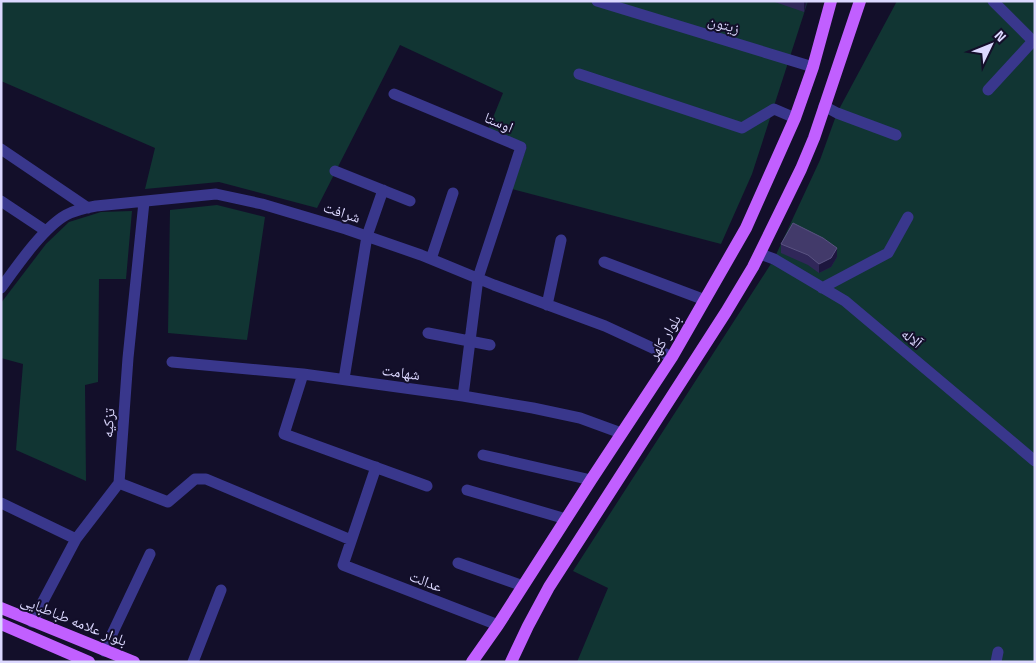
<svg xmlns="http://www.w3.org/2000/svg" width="1036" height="663" viewBox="0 0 1036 663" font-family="'Titillium Web','Noto Naskh Arabic',sans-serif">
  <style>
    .green { fill: #113533 }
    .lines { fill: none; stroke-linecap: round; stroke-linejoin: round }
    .minor { stroke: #39378c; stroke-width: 11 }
    .major { stroke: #c15fff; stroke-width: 12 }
    .wall { fill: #302759 }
    .shaded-wall { fill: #1d163e }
    .building { fill: #423a6a; stroke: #5a5382 }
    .labels { text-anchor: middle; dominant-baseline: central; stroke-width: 4; stroke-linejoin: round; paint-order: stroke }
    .street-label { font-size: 15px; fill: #dcd8ff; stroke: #130f2a }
  </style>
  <rect width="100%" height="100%" fill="#130f2a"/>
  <!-- green -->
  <path class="green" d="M 1,1 L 808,1 L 752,174 L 721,244 L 512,189 L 527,146 L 488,130 L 503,93 L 400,45 L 317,208 L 219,182 L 145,189 L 155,148 L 1,81 Z
    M 897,1 L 1035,1 L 1035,662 L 577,662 L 608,588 L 573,571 L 774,259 L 820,160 L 837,113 Z
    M 217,205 L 265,217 L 247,340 L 168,333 L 170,210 Z
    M 132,211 L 126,279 L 99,279 L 98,382 L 85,385 L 86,481 L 16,450 L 23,364 L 1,358 L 1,303 L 46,244 L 69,222 L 101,212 Z"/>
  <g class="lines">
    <!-- minor -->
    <path class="minor" d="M 597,1 L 813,67
      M 579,74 L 742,128 L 774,109 L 795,118
      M 988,90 L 1033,41 L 993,1
      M 394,94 L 521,147 L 478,278 L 463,396
      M 824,106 L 837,113 L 896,135
      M 1,149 L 88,208
      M 335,171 L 410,201
      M 1,201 L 46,231
      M 760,254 L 774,259 L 845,301 L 1035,461
      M 431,259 L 453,193
      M 604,262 L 705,300
      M 1,288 C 17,266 43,228 66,215 C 75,210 85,208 96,206 L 216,194 L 262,204 L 346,229 L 421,255 L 494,285 L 605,326 L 672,357
      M 822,288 L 888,253 L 908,217
      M 547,305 L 561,240
      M 428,333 L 490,345
      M 172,362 L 303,374 L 463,396 L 533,408 L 580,418 L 621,433
      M 303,374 L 284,434 L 427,486
      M 344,379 L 367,236 L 383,190
      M 483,455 L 591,480
      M 376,467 L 343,565 L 498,625
      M 119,483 L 168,502 L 195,479 L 206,479 L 351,540
      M 467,490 L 566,519
      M 1,503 L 76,539
      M 458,563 L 523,586
      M 32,622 L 76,539 L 119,483 L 128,358 L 144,202
      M 104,651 L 150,554
      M 193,662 L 221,590
      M 996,662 L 998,652"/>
    <!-- major -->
    <path class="major" d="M 1,608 L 134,662
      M 1,624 L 89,662
      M 472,662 L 498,625 L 591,480 L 672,357 L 746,228 L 795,118 L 813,67 L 831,1
      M 511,662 L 528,626 L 549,587 L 726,312 L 753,267 L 801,169 L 814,138 L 860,1"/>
  </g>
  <!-- wall -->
  <path class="wall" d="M 772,1 L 807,1 L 804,12 Z
    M 781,244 L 837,257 L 831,267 L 819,273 L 808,265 L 781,253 Z"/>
  <!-- shaded-wall -->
  <path class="shaded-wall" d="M 804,1 L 807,1 L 804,12 Z
    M 837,248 L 837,257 L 831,267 L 819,273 L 819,264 Z"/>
  <!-- building -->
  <path class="building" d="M 793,223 L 823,238 L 837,248 L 831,258 L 819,264 L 808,255 L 781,244 Z"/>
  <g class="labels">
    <!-- street labels -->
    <g class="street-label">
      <text transform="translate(724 24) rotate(17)">زیتون</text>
      <text transform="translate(499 122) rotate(23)">اوستا</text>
      <text transform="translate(342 212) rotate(18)">شرافت</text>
      <text transform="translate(664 337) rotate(-59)">بلوار کلهر</text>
      <text transform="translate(912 338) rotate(40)">آلاله</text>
      <text transform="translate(401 372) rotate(8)">شهامت</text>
      <text transform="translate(108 423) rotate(-86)">تزکیه</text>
      <text transform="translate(426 581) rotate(21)">عدالت</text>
      <text transform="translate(74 620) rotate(22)">بلوار علامه طباطبایی</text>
    </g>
  </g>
  <!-- border -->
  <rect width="1036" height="663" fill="none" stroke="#dcd8ff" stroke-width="5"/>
  <!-- north arrow -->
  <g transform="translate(991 45) rotate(47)" stroke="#130f2a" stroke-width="4" paint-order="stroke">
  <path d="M0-4L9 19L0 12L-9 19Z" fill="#dcd8ff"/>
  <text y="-8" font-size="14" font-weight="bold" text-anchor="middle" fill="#dcd8ff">N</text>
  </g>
</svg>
